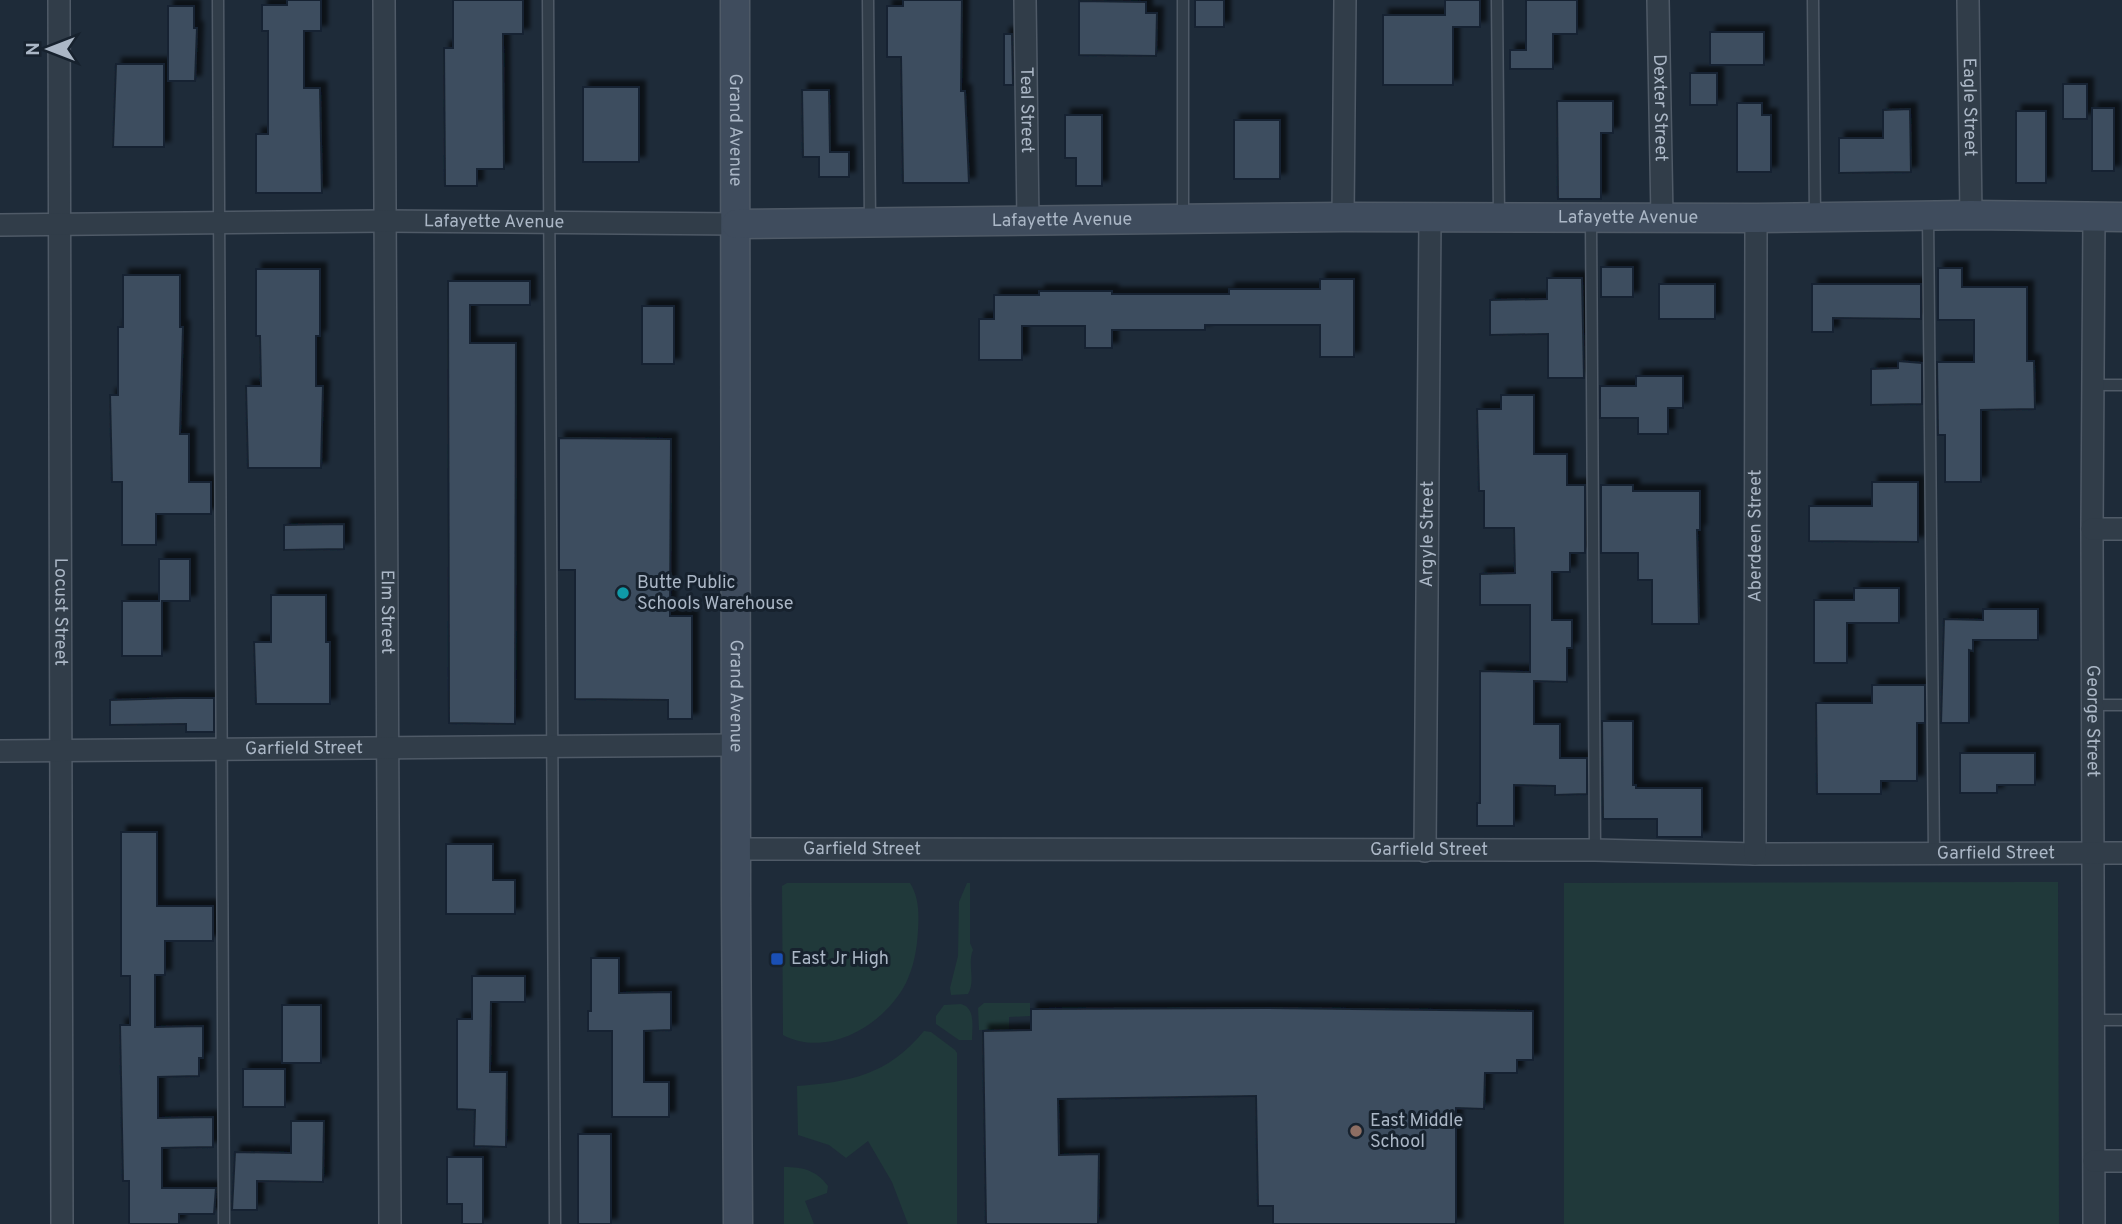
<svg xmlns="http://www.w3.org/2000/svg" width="2122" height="1224" viewBox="0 0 2122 1224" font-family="Overpass,sans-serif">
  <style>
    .green { fill: #20393a }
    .building { fill: #3e4d5e; stroke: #192430; stroke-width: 2; filter: url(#shadow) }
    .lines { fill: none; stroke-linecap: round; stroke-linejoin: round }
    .lane-casing { stroke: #4f5a67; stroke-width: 13 }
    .street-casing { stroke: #4f5a67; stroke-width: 24 }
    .secondary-casing { stroke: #4f5a67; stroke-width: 31 }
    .lane { stroke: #313d49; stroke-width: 10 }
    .street { stroke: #313d49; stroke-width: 21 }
    .secondary { stroke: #3f4c5d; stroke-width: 28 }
    .culture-dot { fill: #0f9aa8; stroke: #17222e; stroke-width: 2.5 }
    .transit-dot { fill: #1a4fb4; stroke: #17222e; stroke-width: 2.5 }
    .education-dot { fill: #8d6e63; stroke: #17222e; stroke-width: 2.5 }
    .labels { text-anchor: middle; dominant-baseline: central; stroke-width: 6; stroke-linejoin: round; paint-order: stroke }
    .street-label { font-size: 18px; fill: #abb7c6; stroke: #17222e }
    .poi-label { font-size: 18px; fill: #abb7c6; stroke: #17222e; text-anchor: start }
  </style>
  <defs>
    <filter id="shadow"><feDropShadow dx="6" dy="-6" stdDeviation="2" flood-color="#0009"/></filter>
  </defs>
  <rect width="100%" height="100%" fill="#1e2b39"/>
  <!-- green -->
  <path class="green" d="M 2058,882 L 2059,1224 L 1564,1224 L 1564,883 Z
    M 787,883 L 910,883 C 919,897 919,914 918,930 C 917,949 914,966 906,983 C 885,1024 828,1059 783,1035 L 782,886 Z
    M 967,883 L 970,883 L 970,943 L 973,950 C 967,964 976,981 968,994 L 951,995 L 950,988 L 958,956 L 959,902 Z
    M 984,1003 L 1030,1003 L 1030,1016 L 1009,1017 L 1009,1029 L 979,1030 L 978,1008 Z
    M 961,1004 C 976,1008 972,1027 972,1040 L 959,1040 L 936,1024 L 936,1016 L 944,1005 Z
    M 924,1031 L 931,1032 L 955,1050 L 957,1053 L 957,1224 L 908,1224 L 892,1182 L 868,1141 L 846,1158 L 829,1145 L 798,1135 L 797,1086 C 850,1082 888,1075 924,1031 Z
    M 784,1167 C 803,1167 816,1170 828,1186 L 827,1193 L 805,1201 L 814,1224 L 784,1224 Z"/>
  <!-- building -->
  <path class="building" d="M 287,0 L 321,0 L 321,31 L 304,31 L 304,88 L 320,88 L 322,193 L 256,193 L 256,134 L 268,134 L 268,31 L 262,31 L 262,5 L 287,5 Z
    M 453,0 L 523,0 L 523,34 L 503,34 L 504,169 L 477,169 L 477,186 L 445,186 L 444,48 L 453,48 Z
    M 903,0 L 962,0 L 961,91 L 965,91 L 969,183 L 903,183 L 901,57 L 887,57 L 887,6 L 903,6 Z
    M 1195,0 L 1224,0 L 1224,27 L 1195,27 Z
    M 1445,0 L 1480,0 L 1480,27 L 1453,27 L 1453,85 L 1383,85 L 1383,15 L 1445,15 Z
    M 1526,0 L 1577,0 L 1577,34 L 1553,34 L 1553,69 L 1510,69 L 1510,50 L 1526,50 Z
    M 1079,1 L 1146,2 L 1146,13 L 1157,13 L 1156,56 L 1079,55 Z
    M 168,6 L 194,6 L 194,28 L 197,28 L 195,81 L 168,81 Z
    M 1710,32 L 1764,32 L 1764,65 L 1710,65 Z
    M 1004,34 L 1012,34 L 1013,85 L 1004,85 Z
    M 116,64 L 164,64 L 164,147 L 113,147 Z
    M 1690,73 L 1717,73 L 1717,105 L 1690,105 Z
    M 2063,84 L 2087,84 L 2087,119 L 2063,119 Z
    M 583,87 L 639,87 L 639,162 L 583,162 Z
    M 802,90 L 829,90 L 830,152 L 849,152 L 849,177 L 819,177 L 819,157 L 803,157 Z
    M 1557,101 L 1613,101 L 1613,133 L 1601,133 L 1601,199 L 1558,199 Z
    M 1737,103 L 1762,103 L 1762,115 L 1771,115 L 1771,172 L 1737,172 Z
    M 2092,108 L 2114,108 L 2114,171 L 2092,171 Z
    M 1910,109 L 1911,172 L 1839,173 L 1839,138 L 1883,138 L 1883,110 Z
    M 2016,111 L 2046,111 L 2046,183 L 2016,183 Z
    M 1065,115 L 1102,115 L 1102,186 L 1076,186 L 1076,158 L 1065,158 Z
    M 1234,120 L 1280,120 L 1280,179 L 1234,179 Z
    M 1601,267 L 1633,267 L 1633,297 L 1601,297 Z
    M 1938,268 L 1962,268 L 1962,287 L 2027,287 L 2027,361 L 2034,361 L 2035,409 L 1981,410 L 1981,482 L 1945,482 L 1945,435 L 1938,435 L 1937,362 L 1974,362 L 1974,320 L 1938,320 Z
    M 256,269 L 320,269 L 320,336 L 316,336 L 316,386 L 323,386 L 321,468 L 248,468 L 246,386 L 261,386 L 260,336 L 256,336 Z
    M 123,275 L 180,275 L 180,327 L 183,327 L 180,434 L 189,434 L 189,482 L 211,482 L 211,514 L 156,514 L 156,545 L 122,545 L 122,482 L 112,482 L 110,395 L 118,395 L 118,327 L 123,327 Z
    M 1547,278 L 1582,278 L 1584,378 L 1548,378 L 1548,334 L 1490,335 L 1490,300 L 1547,299 Z
    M 1320,279 L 1354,279 L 1354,357 L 1320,357 L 1320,325 L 1205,325 L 1205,330 L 1112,330 L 1112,348 L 1085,348 L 1085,326 L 1022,326 L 1022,360 L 979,360 L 979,319 L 994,319 L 994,295 L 1039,295 L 1039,291 L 1112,291 L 1112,294 L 1229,294 L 1229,289 L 1320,289 Z
    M 448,281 L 530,281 L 530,305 L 470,305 L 470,343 L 516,343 L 515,724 L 449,723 Z
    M 1659,284 L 1715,284 L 1715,319 L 1659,319 Z
    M 1812,284 L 1921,284 L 1921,319 L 1833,318 L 1833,332 L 1812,332 Z
    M 642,306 L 674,306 L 674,364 L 642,364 Z
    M 1898,361 L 1922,363 L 1922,404 L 1871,405 L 1871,369 L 1898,368 Z
    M 1636,376 L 1683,376 L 1683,408 L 1668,408 L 1668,434 L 1638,434 L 1638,418 L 1600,418 L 1600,386 L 1636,386 Z
    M 1501,395 L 1534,395 L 1534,454 L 1567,454 L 1567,485 L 1585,485 L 1585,553 L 1570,553 L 1570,572 L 1552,572 L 1552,620 L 1572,620 L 1572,648 L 1567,648 L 1567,682 L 1534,681 L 1534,724 L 1560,724 L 1560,758 L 1587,758 L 1587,794 L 1555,795 L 1555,786 L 1514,785 L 1514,826 L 1477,826 L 1477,803 L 1480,803 L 1480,671 L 1530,672 L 1530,605 L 1480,605 L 1480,574 L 1515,573 L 1514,528 L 1484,528 L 1484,491 L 1479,491 L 1477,409 L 1501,409 Z
    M 559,438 L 671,439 L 670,616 L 692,616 L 692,719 L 668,719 L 668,700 L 575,699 L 575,570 L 559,570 Z
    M 1872,482 L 1918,482 L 1918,542 L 1809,541 L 1809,506 L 1872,506 Z
    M 1601,485 L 1633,485 L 1633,491 L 1700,491 L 1700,530 L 1697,530 L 1699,624 L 1652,624 L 1652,580 L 1638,580 L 1638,553 L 1601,553 Z
    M 344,524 L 344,549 L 284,550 L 284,525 Z
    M 159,559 L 190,559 L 190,601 L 162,601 L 162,656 L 122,656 L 122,601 L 159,601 Z
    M 1854,588 L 1899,588 L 1899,623 L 1847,623 L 1847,663 L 1814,663 L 1814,600 L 1854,600 Z
    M 271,595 L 326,595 L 326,642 L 330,642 L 330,704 L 256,704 L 254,642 L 271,642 Z
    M 1983,609 L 2038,609 L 2038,640 L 1973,640 L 1973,651 L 1969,650 L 1969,723 L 1941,723 L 1944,619 L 1983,620 Z
    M 1872,685 L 1925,685 L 1925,723 L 1917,723 L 1917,781 L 1881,781 L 1881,794 L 1817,794 L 1816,703 L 1872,703 Z
    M 179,698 L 214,698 L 214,732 L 186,732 L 186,724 L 110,725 L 110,700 Z
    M 1602,721 L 1633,721 L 1633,785 L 1636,785 L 1636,788 L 1702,788 L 1702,837 L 1657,837 L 1657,819 L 1603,819 Z
    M 1960,753 L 2035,753 L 2035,785 L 1997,785 L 1997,793 L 1960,793 Z
    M 121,832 L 157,832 L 157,906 L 213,906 L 213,941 L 165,941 L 165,975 L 155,975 L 155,1027 L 203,1026 L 203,1058 L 199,1058 L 199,1076 L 158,1077 L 158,1118 L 213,1117 L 213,1147 L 162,1148 L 162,1188 L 216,1188 L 214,1214 L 179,1214 L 179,1224 L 129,1224 L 129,1181 L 123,1181 L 120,1025 L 130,1025 L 130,976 L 121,976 Z
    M 446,844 L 493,844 L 493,880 L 515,880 L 515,914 L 446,914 Z
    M 591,958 L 619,958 L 619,993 L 671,992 L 671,1030 L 644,1031 L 644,1082 L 669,1082 L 669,1117 L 612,1117 L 612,1031 L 588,1031 L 588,1011 L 591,1011 Z
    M 472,976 L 525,976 L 525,1002 L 491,1002 L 490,1072 L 507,1072 L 506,1147 L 474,1146 L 475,1110 L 457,1109 L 457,1019 L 472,1019 Z
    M 282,1005 L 321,1005 L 321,1063 L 282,1063 Z
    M 1266,1008 L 1533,1011 L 1533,1060 L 1517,1060 L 1517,1073 L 1485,1073 L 1484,1109 L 1456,1108 L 1456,1224 L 1273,1224 L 1273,1206 L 1258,1206 L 1256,1096 L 1058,1099 L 1059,1155 L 1099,1154 L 1098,1224 L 986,1224 L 983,1031 L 1031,1030 L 1031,1009 Z
    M 243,1069 L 285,1069 L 285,1107 L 243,1107 Z
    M 291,1121 L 324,1121 L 323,1182 L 257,1181 L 257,1210 L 232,1210 L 235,1152 L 291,1153 Z
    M 578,1134 L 611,1134 L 611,1224 L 578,1224 Z
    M 447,1157 L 483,1157 L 483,1224 L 462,1224 L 462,1204 L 447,1204 Z"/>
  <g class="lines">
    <defs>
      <path id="lane" d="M 218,0 L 224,1224
        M 548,0 L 555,1224
        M 868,0 L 870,220
        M 1497,0 L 1499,215
        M 1813,0 L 1815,217
        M 1928,216 L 1934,854
        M 1183,219 L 1183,0
        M 1591,220 L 1595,850
        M 2092,385 L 2122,385
        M 2092,705 L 2122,705
        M 2094,1020 L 2122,1020"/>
      <g id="street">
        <path id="s1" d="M 59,0 L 62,1224"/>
        <path id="s2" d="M 384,0 L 390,1224"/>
        <path id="s3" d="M 1025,0 L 1028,221"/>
        <path id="s4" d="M 1658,0 L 1662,217"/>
        <path id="s5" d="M 1968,0 L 1971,215"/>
        <path d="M 1343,217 L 1345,0"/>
        <path id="s6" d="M 2094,217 L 2092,529 L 2094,1224"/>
        <path id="s7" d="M 0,225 L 385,221 L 736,224"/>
        <path d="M 2092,529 L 2122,529"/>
        <path id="s8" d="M 0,751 L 736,745"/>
        <path id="s9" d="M 736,849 L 1595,850 L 1755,854 L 2122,853"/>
        <path id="s10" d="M 1425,851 L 1430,218"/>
        <path id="s11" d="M 1755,854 L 1756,218"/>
        <path d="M 2094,1161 L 2122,1161"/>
      </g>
      <g id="secondary">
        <path id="s12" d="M 735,0 L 736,899 L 738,1224"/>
        <path id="s13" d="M 736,224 L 1343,217 L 1756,218 L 1971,215 L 2122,217"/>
      </g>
    </defs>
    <!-- lane casing -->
    <use href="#lane" class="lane-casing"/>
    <!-- street casing -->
    <use href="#street" class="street-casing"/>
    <!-- secondary casing -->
    <use href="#secondary" class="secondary-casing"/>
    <!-- lane -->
    <use href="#lane" class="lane"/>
    <!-- street -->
    <use href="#street" class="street"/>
    <!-- secondary -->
    <use href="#secondary" class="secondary"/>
  </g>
  <!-- markers -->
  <circle class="culture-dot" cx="623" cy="593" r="7"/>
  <rect class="transit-dot" x="770" y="952" width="14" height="14" rx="3.5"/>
  <circle class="education-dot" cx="1356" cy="1131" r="7"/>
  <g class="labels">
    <!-- street labels -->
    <g class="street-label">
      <text stroke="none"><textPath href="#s5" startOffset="107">Eagle Street</textPath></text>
      <text stroke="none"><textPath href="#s4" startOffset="108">Dexter Street</textPath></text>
      <text stroke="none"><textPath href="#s3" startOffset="110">Teal Street</textPath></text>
      <text stroke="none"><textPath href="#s12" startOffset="130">Grand Avenue</textPath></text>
      <text stroke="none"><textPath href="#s13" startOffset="892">Lafayette Avenue</textPath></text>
      <text stroke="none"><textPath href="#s13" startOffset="326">Lafayette Avenue</textPath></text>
      <text stroke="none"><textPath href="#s7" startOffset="494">Lafayette Avenue</textPath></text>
      <text stroke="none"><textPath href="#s10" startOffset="317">Argyle Street</textPath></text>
      <text stroke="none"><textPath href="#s11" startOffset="318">Aberdeen Street</textPath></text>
      <text stroke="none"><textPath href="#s1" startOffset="612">Locust Street</textPath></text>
      <text stroke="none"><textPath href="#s2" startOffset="612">Elm Street</textPath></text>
      <text stroke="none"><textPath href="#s12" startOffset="696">Grand Avenue</textPath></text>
      <text stroke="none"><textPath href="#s6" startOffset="504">George Street</textPath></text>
      <text stroke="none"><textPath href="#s8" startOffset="304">Garfield Street</textPath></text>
      <text stroke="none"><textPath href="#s9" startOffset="126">Garfield Street</textPath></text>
      <text stroke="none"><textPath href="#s9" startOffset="693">Garfield Street</textPath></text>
      <text stroke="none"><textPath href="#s9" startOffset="1260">Garfield Street</textPath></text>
    </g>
    <!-- poi labels -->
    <g class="poi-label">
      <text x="637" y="583">Butte Public<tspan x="637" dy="21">Schools Warehouse</tspan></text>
      <text x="791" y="959">East Jr High</text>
      <text x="1370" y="1121">East Middle<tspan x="1370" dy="21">School</tspan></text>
    </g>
  </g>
  <!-- north arrow -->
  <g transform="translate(49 49) rotate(270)" stroke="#17222e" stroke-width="5" paint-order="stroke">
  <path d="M0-5L12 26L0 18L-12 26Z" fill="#abb7c6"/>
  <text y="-10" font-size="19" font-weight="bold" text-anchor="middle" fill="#abb7c6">N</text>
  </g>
</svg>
